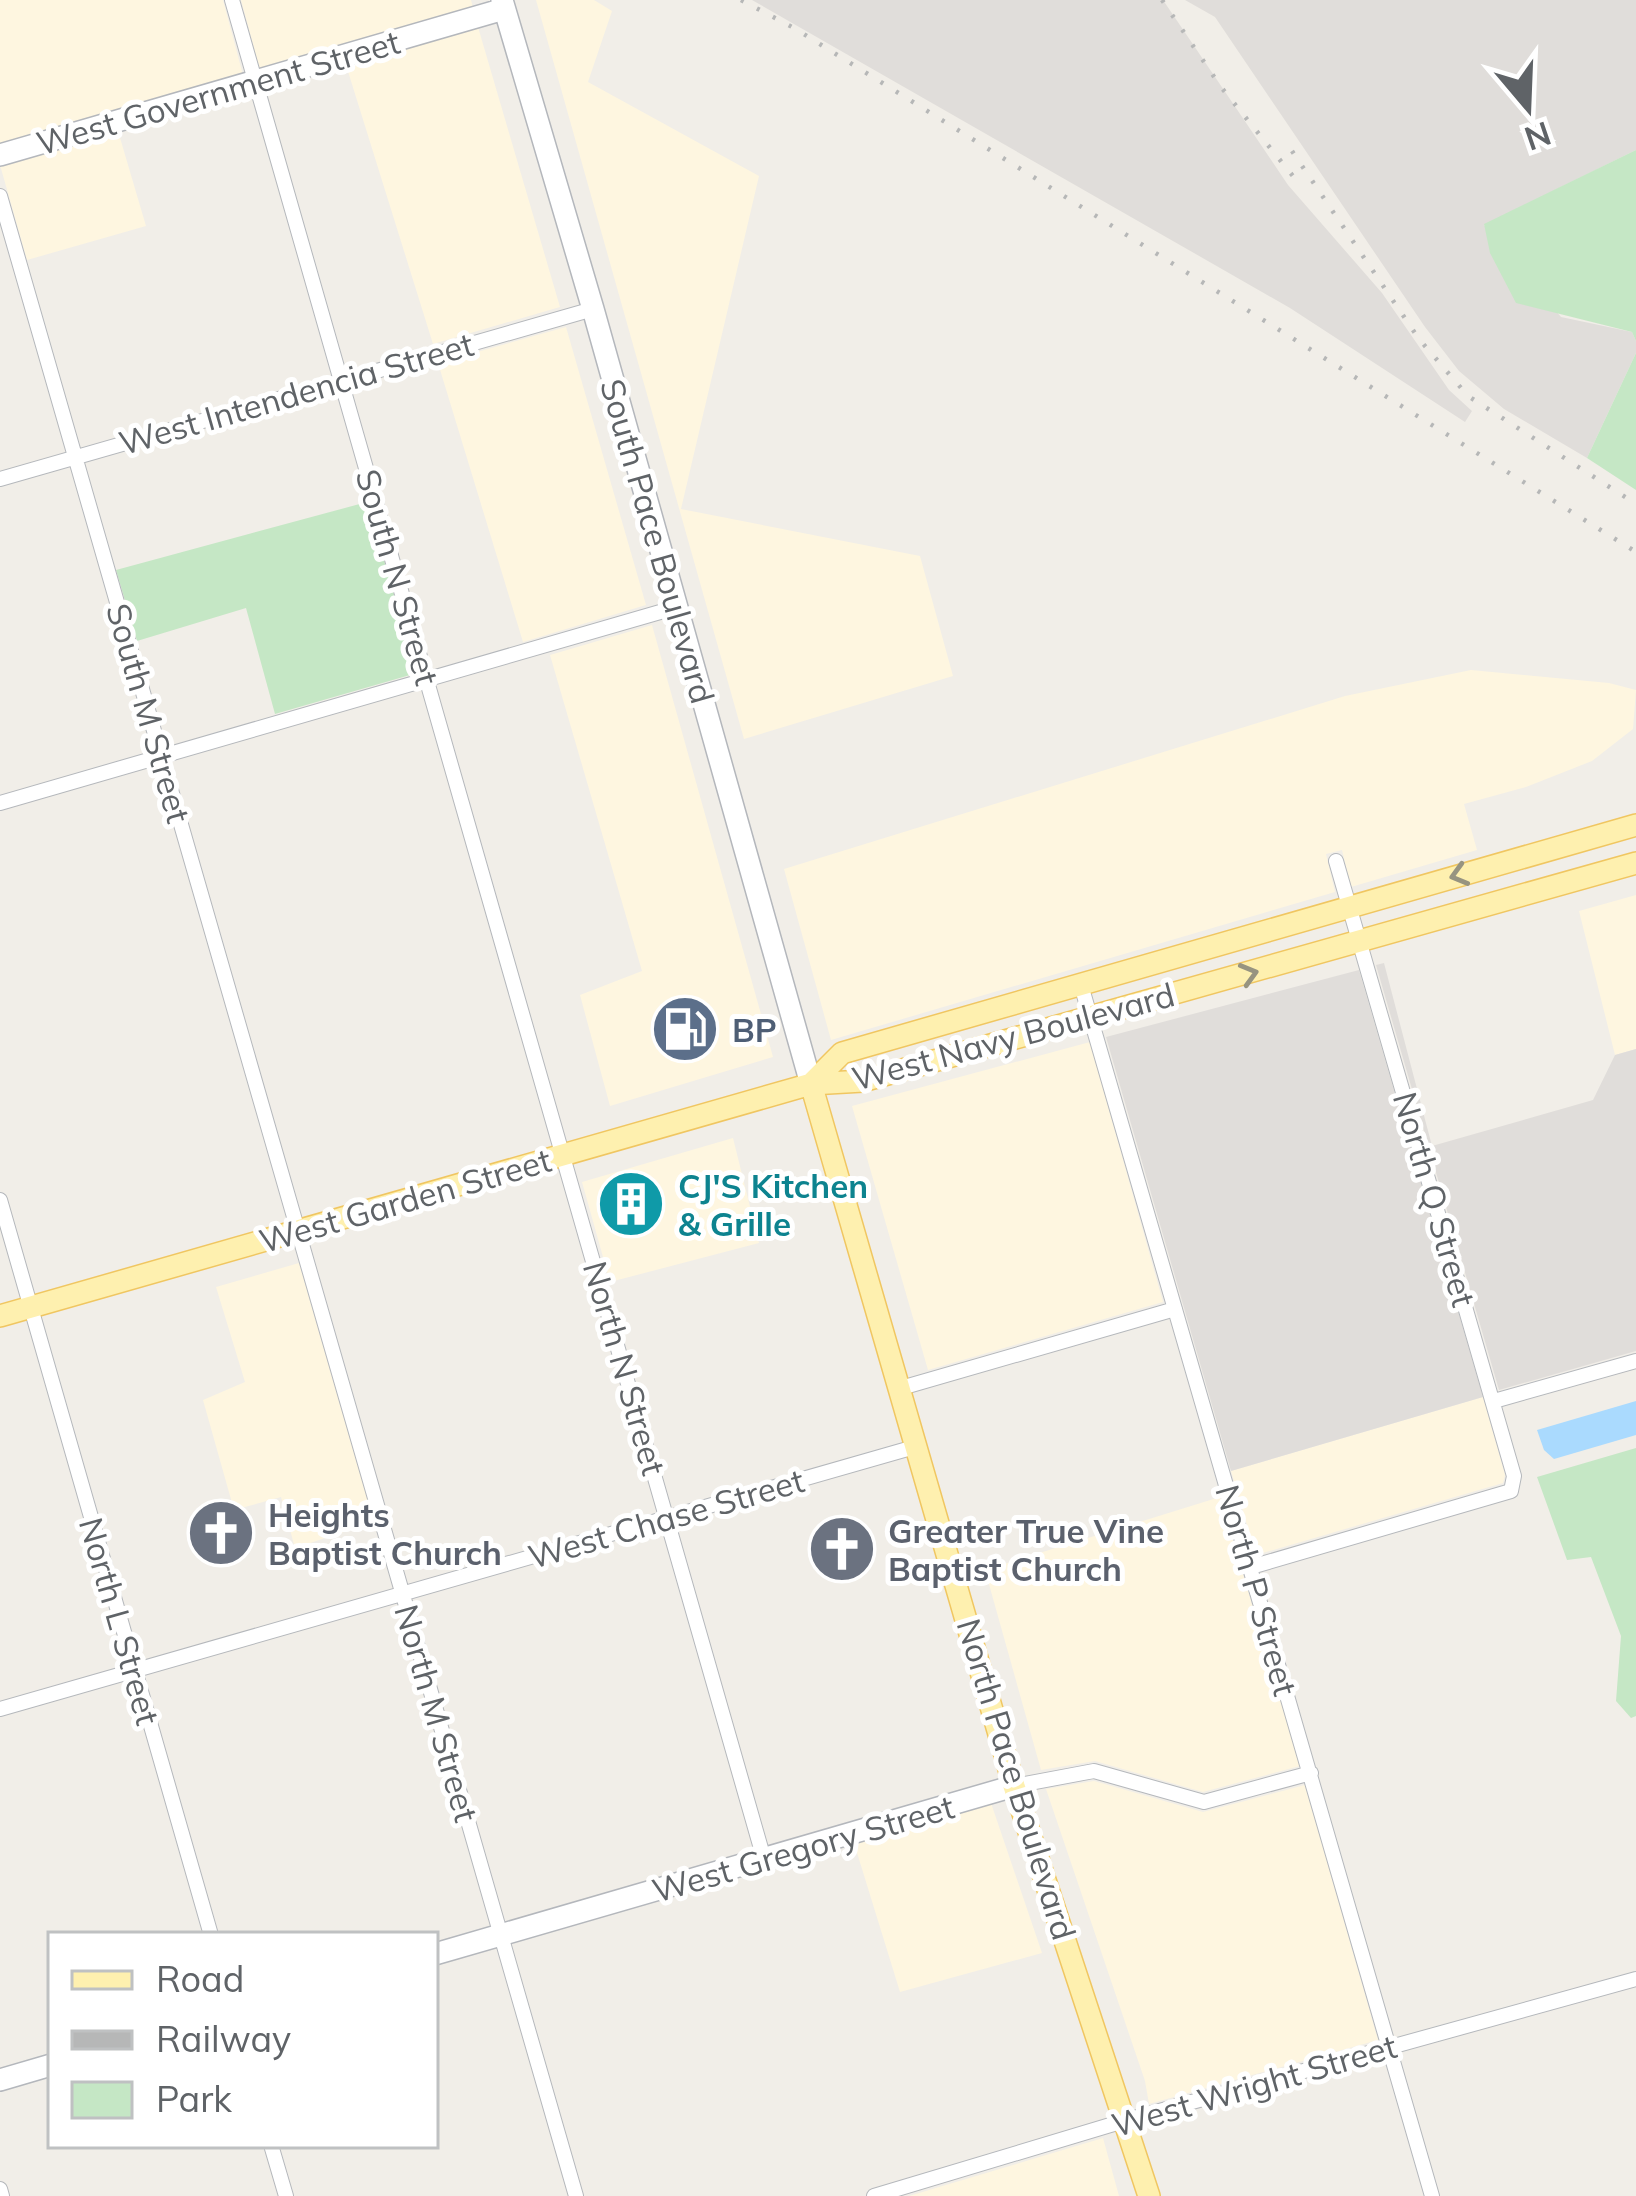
<svg xmlns="http://www.w3.org/2000/svg" width="1636" height="2196" viewBox="0 0 1636 2196" font-family="Mulish,sans-serif">
  <style>
    .commercial { fill: #fef6e0 }
    .industrial { fill: #e0ddda }
    .green { fill: #c5e7c5 }
    .water { fill: #aadafe }
    .lines { fill: none; stroke-linecap: round; stroke-linejoin: round }
    .street-casing { stroke: #b5b8bc; stroke-width: 16 }
    .secondary-casing { stroke: #b4b7bc; stroke-width: 24 }
    .primary-casing { stroke: #f0c661; stroke-width: 24 }
    .street { stroke: #fff; stroke-width: 14 }
    .secondary { stroke: #fff; stroke-width: 21 }
    .primary { stroke: #fef0af; stroke-width: 21 }
    .rail { stroke: #b6b7b7; stroke-width: 4.5; stroke-dasharray: 3 15; stroke-linecap: butt }
    .oneway { stroke: #979480 }
    .labels { text-anchor: middle; dominant-baseline: central; stroke-width: 10; stroke-linejoin: round; paint-order: stroke }
    .street-label { font-size: 33px; fill: #5f6367; stroke: #fff }
    .service-label { font-size: 33px; font-weight: bold; fill: #4e5e75; stroke: #fff; text-anchor: start }
    .culture-label { font-size: 33px; font-weight: bold; fill: #0d838f; stroke: #fff; text-anchor: start }
    .worship-label { font-size: 33px; font-weight: bold; fill: #5b616d; stroke: #fff; text-anchor: start }
  </style>
  <rect width="100%" height="100%" fill="#f1eee8"/>
  <!-- commercial -->
  <path class="commercial" d="M 0,0 L 223,0 L 243,75 L 0,145 Z
    M 241,0 L 471,0 L 473,8 L 260,70 Z
    M 536,0 L 594,0 L 612,11 L 588,82 L 759,176 L 681,509 L 920,556 L 953,676 L 744,739 Z
    M 478,27 L 560,307 L 433,344 L 346,65 Z
    M 118,131 L 146,226 L 27,260 L 0,165 Z
    M 566,327 L 646,605 L 523,642 L 438,363 Z
    M 652,625 L 773,1057 L 610,1106 L 580,995 L 642,971 L 550,655 Z
    M 1471,670 L 1609,683 L 1636,690 L 1633,729 L 1592,761 L 1526,787 L 1464,804 L 1477,850 L 1351,887 L 1342,850 L 1326,854 L 1335,892 L 831,1040 L 784,869 L 1345,696 Z
    M 1636,895 L 1636,1049 L 1615,1055 L 1579,911 Z
    M 1090,1042 L 1163,1302 L 928,1370 L 852,1106 Z
    M 733,1138 L 759,1243 L 610,1282 L 582,1182 Z
    M 299,1263 L 374,1522 L 295,1548 L 281,1497 L 234,1510 L 203,1400 L 245,1382 L 216,1287 Z
    M 1483,1397 L 1505,1475 L 1503,1483 L 1256,1555 L 1231,1471 Z
    M 1220,1497 L 1300,1766 L 1203,1792 L 1095,1761 L 1041,1770 L 985,1570 Z
    M 1094,1781 L 1203,1812 L 1305,1785 L 1378,2040 L 1149,2104 L 1145,2081 L 1046,1789 Z
    M 991,1803 L 1042,1953 L 900,1992 L 854,1843 Z
    M 1103,2138 L 1119,2196 L 909,2196 Z"/>
  <!-- industrial -->
  <path class="industrial" d="M 752,0 L 1163,0 L 1288,185 L 1382,293 L 1449,390 L 1472,411 L 1465,422 L 1290,308 Z
    M 1185,0 L 1636,0 L 1636,150 L 1484,225 L 1561,317 L 1632,332 L 1636,341 L 1636,353 L 1587,458 L 1504,409 L 1459,371 L 1425,327 L 1215,17 Z
    M 1384,963 L 1432,1146 L 1593,1100 L 1615,1055 L 1636,1049 L 1636,1351 L 1499,1390 L 1376,965 Z
    M 1359,970 L 1483,1397 L 1231,1471 L 1106,1037 Z"/>
  <!-- green -->
  <path class="green" d="M 1636,150 L 1636,341 L 1632,332 L 1516,303 L 1490,253 L 1484,224 Z
    M 1636,353 L 1636,490 L 1587,458 Z
    M 367,502 L 417,673 L 275,714 L 246,608 L 137,641 L 116,570 Z
    M 1636,1448 L 1636,1716 L 1631,1718 L 1616,1701 L 1621,1636 L 1591,1557 L 1567,1560 L 1537,1477 Z"/>
  <!-- water -->
  <path class="water" d="M 1636,1401 L 1636,1435 L 1554,1459 L 1544,1450 L 1537,1430 Z"/>
  <g class="lines">
    <defs>
      <path id="street" d="M 232,0 L 764,1859
        M 0,196 L 576,2196
        M 0,479 L 593,309
        M 0,803 L 674,608
        M 1081,985 L 1432,2196
        M 0,1200 L 211,1935
        M 901,1388 L 1175,1309
        M 1494,1401 L 1636,1361
        M 1251,1567 L 1511,1491 L 1514,1476 L 1336,861
        M 0,1709 L 918,1446
        M 1014,1786 L 1094,1771 L 1204,1802 L 1311,1773
        M 271,2145 L 286,2196
        M 0,2189 L 2,2196
        M 874,2196 L 1127,2120 L 1636,1979"/>
      <path id="secondary" d="M 502,0 L 593,309 L 811,1084
        M 0,155 L 504,9
        M 435,1954 L 1014,1786
        M 0,2080 L 51,2065"/>
      <path id="primary" d="M 811,1084 L 1014,1786 L 1149,2196
        M 811,1084 L 842,1053 L 1636,825
        M 0,1316 L 811,1084 L 863,1081 L 1636,863"/>
    </defs>
    <!-- street casing -->
    <use href="#street" class="street-casing"/>
    <!-- secondary casing -->
    <use href="#secondary" class="secondary-casing"/>
    <!-- primary casing -->
    <use href="#primary" class="primary-casing"/>
    <!-- street -->
    <use href="#street" class="street"/>
    <!-- secondary -->
    <use href="#secondary" class="secondary"/>
    <!-- primary -->
    <use href="#primary" class="primary"/>
    <!-- rail -->
    <path class="rail" d="M 741,0 L 794,28 L 1636,552
      M 1162,0 L 1221,87 L 1297,181
      M 1292,151 L 1419,339 L 1468,396 L 1636,504"/>
  </g>
  <!-- one-way arrows -->
  <defs><path id="oneway-chevron" d="M-2-3.5L2.5 0L-2 3.5" fill="none" stroke-width="1.6" stroke-linecap="round" stroke-linejoin="round" transform="scale(3)"/></defs>
  <g class="oneway">
    <use href="#oneway-chevron" transform="translate(1459 875) rotate(164)"/>
    <use href="#oneway-chevron" transform="translate(1249 974) rotate(-16)"/>
  </g>
  <!-- icons -->
  <defs>
    <symbol id="fuel-disc" viewBox="-11 -11 22 22"><circle r="9.5" fill="#5c6f8a" stroke="#fff"/><path d="M-5.5-6h7V0h2V4h1.3V-2.5L3-4.5l.8-.8L6-3V5H2.5V1h-1V6h-7ZM-4.2-4.7v3.2H.2V-4.7Z" fill="#fff"/></symbol>
    <symbol id="building-disc" viewBox="-11 -11 22 22"><circle r="9.5" fill="#0f9aa8" stroke="#fff"/><path d="M-4-6H4V6H1V3H-1V6H-4ZM-2.5-4.3h1.7v1.8h-1.7ZM.8-4.3h1.7v1.8H.8ZM-2.5-1h1.7V.8h-1.7ZM.8-1h1.7V.8H.8Z" fill="#fff"/></symbol>
    <symbol id="church-disc" viewBox="-11 -11 22 22"><circle r="9.5" fill="#6b7280" stroke="#fff"/><path d="M-1.2-6h2.4v3.5h3.3v2.4h-3.3V6h-2.4V-.1h-3.3v-2.4h3.3Z" fill="#fff"/></symbol>
  </defs>
  <g fill-rule="evenodd">
    <use href="#fuel-disc" x="647" y="991" width="76" height="76"/>
    <use href="#building-disc" x="593" y="1166" width="76" height="76"/>
    <use href="#church-disc" x="183" y="1495" width="76" height="76"/>
    <use href="#church-disc" x="804" y="1511" width="76" height="76"/>
  </g>
  <g class="labels">
    <!-- street labels -->
    <g class="street-label">
      <text transform="translate(218 92) rotate(-16)">West Government Street</text>
      <text transform="translate(296 393) rotate(-16)">West Intendencia Street</text>
      <text transform="translate(658 541) rotate(74)">South Pace Boulevard</text>
      <text transform="translate(398 577) rotate(74)">South N Street</text>
      <text transform="translate(149 713) rotate(74)">South M Street</text>
      <text transform="translate(1013 1036) rotate(-15)">West Navy Boulevard</text>
      <text transform="translate(1435 1199) rotate(74)">North Q Street</text>
      <text transform="translate(405 1200) rotate(-16)">West Garden Street</text>
      <text transform="translate(625 1368) rotate(74)">North N Street</text>
      <text transform="translate(666 1518) rotate(-16)">West Chase Street</text>
      <text transform="translate(1257 1590) rotate(74)">North P Street</text>
      <text transform="translate(120 1621) rotate(74)">North L Street</text>
      <text transform="translate(437 1713) rotate(74)">North M Street</text>
      <text transform="translate(1017 1779) rotate(73)">North Pace Boulevard</text>
      <text transform="translate(803 1848) rotate(-16)">West Gregory Street</text>
      <text transform="translate(1254 2085) rotate(-16)">West Wright Street</text>
    </g>
    <!-- service labels -->
    <g class="service-label">
      <text x="732" y="1029">BP</text>
    </g>
    <!-- culture labels -->
    <g class="culture-label">
      <text x="678" y="1185">CJ'S Kitchen<tspan x="678" dy="38">&amp; Grille</tspan></text>
    </g>
    <!-- worship labels -->
    <g class="worship-label">
      <text x="268" y="1514">Heights<tspan x="268" dy="38">Baptist Church</tspan></text>
      <text x="888" y="1530">Greater True Vine<tspan x="888" dy="38">Baptist Church</tspan></text>
    </g>
  </g>
  <!-- legend -->
  <rect x="48" y="1932" width="390" height="216" fill="#ffffff" stroke="#bfc1c2" stroke-width="3"/>
  <rect x="72" y="1971" width="60" height="18" fill="#fef0af" stroke="#bfc1c2" stroke-width="3"/>
  <text x="156" y="1992" font-size="36" fill="#5f6367">Road</text>
  <rect x="72" y="2031" width="60" height="18" fill="#b6b7b7" stroke="#bfc1c2" stroke-width="3"/>
  <text x="156" y="2052" font-size="36" fill="#5f6367">Railway</text>
  <rect x="72" y="2082" width="60" height="36" fill="#c5e7c5" stroke="#bfc1c2" stroke-width="3"/>
  <text x="156" y="2112" font-size="36" fill="#5f6367">Park</text>
  <!-- north arrow -->
  <g transform="translate(1528 108) rotate(161)" stroke="#ffffff" stroke-width="9" paint-order="stroke">
  <path d="M0-9L21 45L0 30L-21 45Z" fill="#5f6367"/>
  <text y="-18" font-size="33" font-weight="bold" text-anchor="middle" fill="#5f6367">N</text>
  </g>
</svg>
